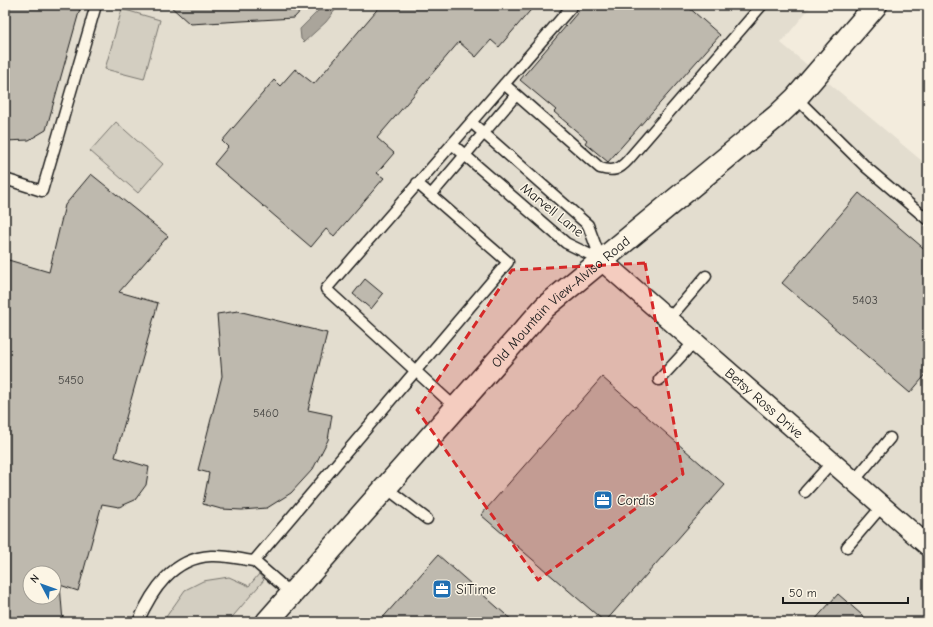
<svg xmlns="http://www.w3.org/2000/svg" width="933" height="627" viewBox="0 0 933 627" font-family="'Comic Neue',sans-serif">
  <style>
    .built { fill: #e3ddcf; fill-rule: evenodd }
    .green { fill: #d3cec1; stroke: #78756e }
    .water { fill: #aaa59b; stroke: #716e68 }
    .building { fill: #beb9ae; stroke: #1c1c1c; fill-rule: evenodd }
    .lines { fill: none; stroke-linecap: round; stroke-linejoin: round }
    .service-casing { stroke: #1c1c1c; stroke-width: 13 }
    .minor-casing { stroke: #1c1c1c; stroke-width: 22 }
    .tertiary-casing { stroke: #1c1c1c; stroke-width: 25 }
    .service { stroke: #fcf5e5; stroke-width: 10 }
    .minor { stroke: #fcf5e5; stroke-width: 19 }
    .tertiary { stroke: #fcf5e5; stroke-width: 22 }
    .marked { fill: #d62828; fill-opacity: 0.2; stroke: #d62828; stroke-width: 3; stroke-dasharray: 8 5; stroke-linejoin: round }
    .labels { text-anchor: middle; dominant-baseline: central; stroke-width: 3; stroke-linejoin: round; paint-order: stroke }
    .number-label { font-size: 12px; fill: #444340 }
    .street-label { font-size: 14px; fill: #1c1c1c; stroke: #fcf5e5 }
    .poi-label { font-size: 14px; fill: #1c1c1c; stroke: #fcf5e5; text-anchor: start }
  </style>
  <rect width="100%" height="100%" fill="#f3ecdd"/>
  <filter id="ink" filterUnits="userSpaceOnUse"><feTurbulence type="fractalNoise" baseFrequency=".025" numOctaves="2"/><feDisplacementMap in="SourceGraphic" scale="8" xChannelSelector="R" yChannelSelector="G"/><feConvolveMatrix kernelMatrix="1 2 1 2 8 2 1 2 1" color-interpolation-filters="sRGB"/></filter>
  <g filter="url(#ink)">
    <!-- built -->
    <path class="built" d="M 5,5 L 812,5 L 781,43 L 928,166 L 928,622 L 5,622 ZM 30,573 L 54,573 L 54,597 L 30,597 Z"/>
    <!-- green -->
    <path class="green" d="M 122,9 L 160,20 L 144,79 L 105,69 Z
      M 116,122 L 163,164 L 138,193 L 90,151 Z
      M 259,574 L 264,580 L 228,622 L 166,622 L 166,617 L 185,590 L 203,581 L 229,577 L 249,586 Z"/>
    <!-- water -->
    <path class="water" d="M 324,5 L 339,5 L 326,22 L 304,42 L 301,39 L 300,29 Z"/>
    <!-- building -->
    <path class="building" d="M 5,5 L 81,5 L 46,130 L 29,140 L 5,141 Z
      M 169,5 L 306,5 L 294,18 L 190,24 Z
      M 381,5 L 535,5 L 499,47 L 491,40 L 476,57 L 459,42 L 377,138 L 394,153 L 377,173 L 384,178 L 334,236 L 326,229 L 311,247 L 214,164 L 228,147 L 222,141 L 274,80 L 280,86 L 295,69 L 314,84 Z
      M 584,5 L 686,5 L 720,35 L 608,162 L 585,143 L 587,140 L 554,112 L 556,110 L 520,80 Z
      M 91,174 L 168,236 L 119,292 L 158,303 L 115,457 L 149,467 L 146,485 L 135,500 L 119,507 L 102,504 L 78,591 L 60,585 L 63,622 L 5,622 L 5,259 L 49,272 L 65,205 ZM 30,573 L 54,573 L 54,597 L 30,597 Z
      M 859,193 L 928,252 L 928,372 L 910,393 L 782,283 Z
      M 365,279 L 383,294 L 371,309 L 353,294 Z
      M 238,311 L 327,333 L 308,410 L 332,415 L 328,440 L 313,469 L 291,493 L 267,508 L 242,510 L 221,509 L 203,504 L 209,473 L 198,470 L 222,376 L 217,314 Z
      M 602,377 L 725,485 L 605,622 L 481,515 Z
      M 438,555 L 514,622 L 379,622 Z
      M 838,594 L 870,622 L 813,622 Z"/>
    <g class="lines">
      <defs>
        <path id="service" d="M 504,84 L 600,168 C 613,172 619,170 628,160 L 762,5
          M 796,98 L 867,168 L 928,220
          M 471,122 L 588,225 L 601,260
          M 452,144 L 566,243 L 601,260
          M 5,179 L 42,191 L 96,5
          M 431,195 L 516,95
          M 668,320 L 706,276
          M 659,380 L 694,342
          M 456,408 L 326,289 L 573,5
          M 854,481 L 890,438
          M 385,487 L 427,519
          M 805,492 L 832,462
          M 847,547 L 882,506
          M 292,594 L 254,561 L 508,262 L 417,183
          M 138,622 C 152,590 173,558 211,556 C 225,555 240,559 254,561"/>
        <g id="minor">
          <path id="s1" d="M 601,260 L 928,546"/>
        </g>
        <g id="tertiary">
          <path id="s2" d="M 267,622 L 545,307 L 777,116 L 796,98 L 876,5"/>
        </g>
      </defs>
      <!-- service casing -->
      <use href="#service" class="service-casing"/>
      <!-- minor casing -->
      <use href="#minor" class="minor-casing"/>
      <!-- tertiary casing -->
      <use href="#tertiary" class="tertiary-casing"/>
      <!-- service -->
      <use href="#service" class="service"/>
      <!-- minor -->
      <use href="#minor" class="minor"/>
      <!-- tertiary -->
      <use href="#tertiary" class="tertiary"/>
    </g>
  </g>
  <!-- marked area -->
  <path class="marked" d="M 645,263 L 683,474 L 538,580 L 417,410 L 512,270 Z"/>
  <!-- icons -->
  <defs>
    <symbol id="office-square" viewBox="-11 -11 22 22"><rect x="-9" y="-9" width="18" height="18" rx="4" fill="#1f6fb2" stroke="#fcf5e5"/><path d="M-6-3h4V-5.5h4V-3h4V5H-6ZM-1-4.5V-3h2v-1.5ZM-6 0V1H6V0Z" fill="#fff"/></symbol>
  </defs>
  <g fill-rule="evenodd">
    <use href="#office-square" x="592" y="489" width="22" height="22"/>
    <use href="#office-square" x="431" y="578" width="22" height="22"/>
  </g>
  <g class="labels">
    <!-- number labels -->
    <g class="number-label">
      <text x="865" y="300">5403</text>
      <text x="71" y="380">5450</text>
      <text x="266" y="413">5460</text>
    </g>
    <!-- street labels -->
    <g class="street-label">
      <text transform="translate(552 210) rotate(39)">Marvell Lane</text>
      <text stroke="none"><textPath href="#s2" startOffset="435">Old Mountain View-Alviso Road</textPath></text>
      <text stroke="none"><textPath href="#s1" startOffset="217">Betsy Ross Drive</textPath></text>
    </g>
    <!-- poi labels -->
    <g class="poi-label">
      <text x="617" y="500">Cordis</text>
      <text x="456" y="589">SiTime</text>
    </g>
  </g>
  <!-- margin -->
  <rect width="933" height="627" fill="none" stroke="#fcf5e5" stroke-width="20"/>
  <rect x="10" y="10" width="913" height="607" fill="none" stroke="#1c1c1c" stroke-width="1.5" filter="url(#ink)"/>
  <!-- north arrow -->
  <g transform="translate(42 585) rotate(311)"><circle r="19" fill="#fcf5e5" stroke="#a29e95"/>
  <path d="M0-3L7 15L0 10L-7 15Z" fill="#1f6fb2"/>
  <text y="-6" font-size="11" font-weight="bold" text-anchor="middle" fill="#1c1c1c">N</text>
  </g>
  <!-- scale -->
  <path d="M783 597v6h125v-6" fill="none" stroke="#1c1c1c" stroke-width="2"/>
  <text x="789" y="597" font-size="12" fill="#1c1c1c" stroke="#fcf5e5" stroke-width="3" paint-order="stroke">50 m</text>
</svg>
